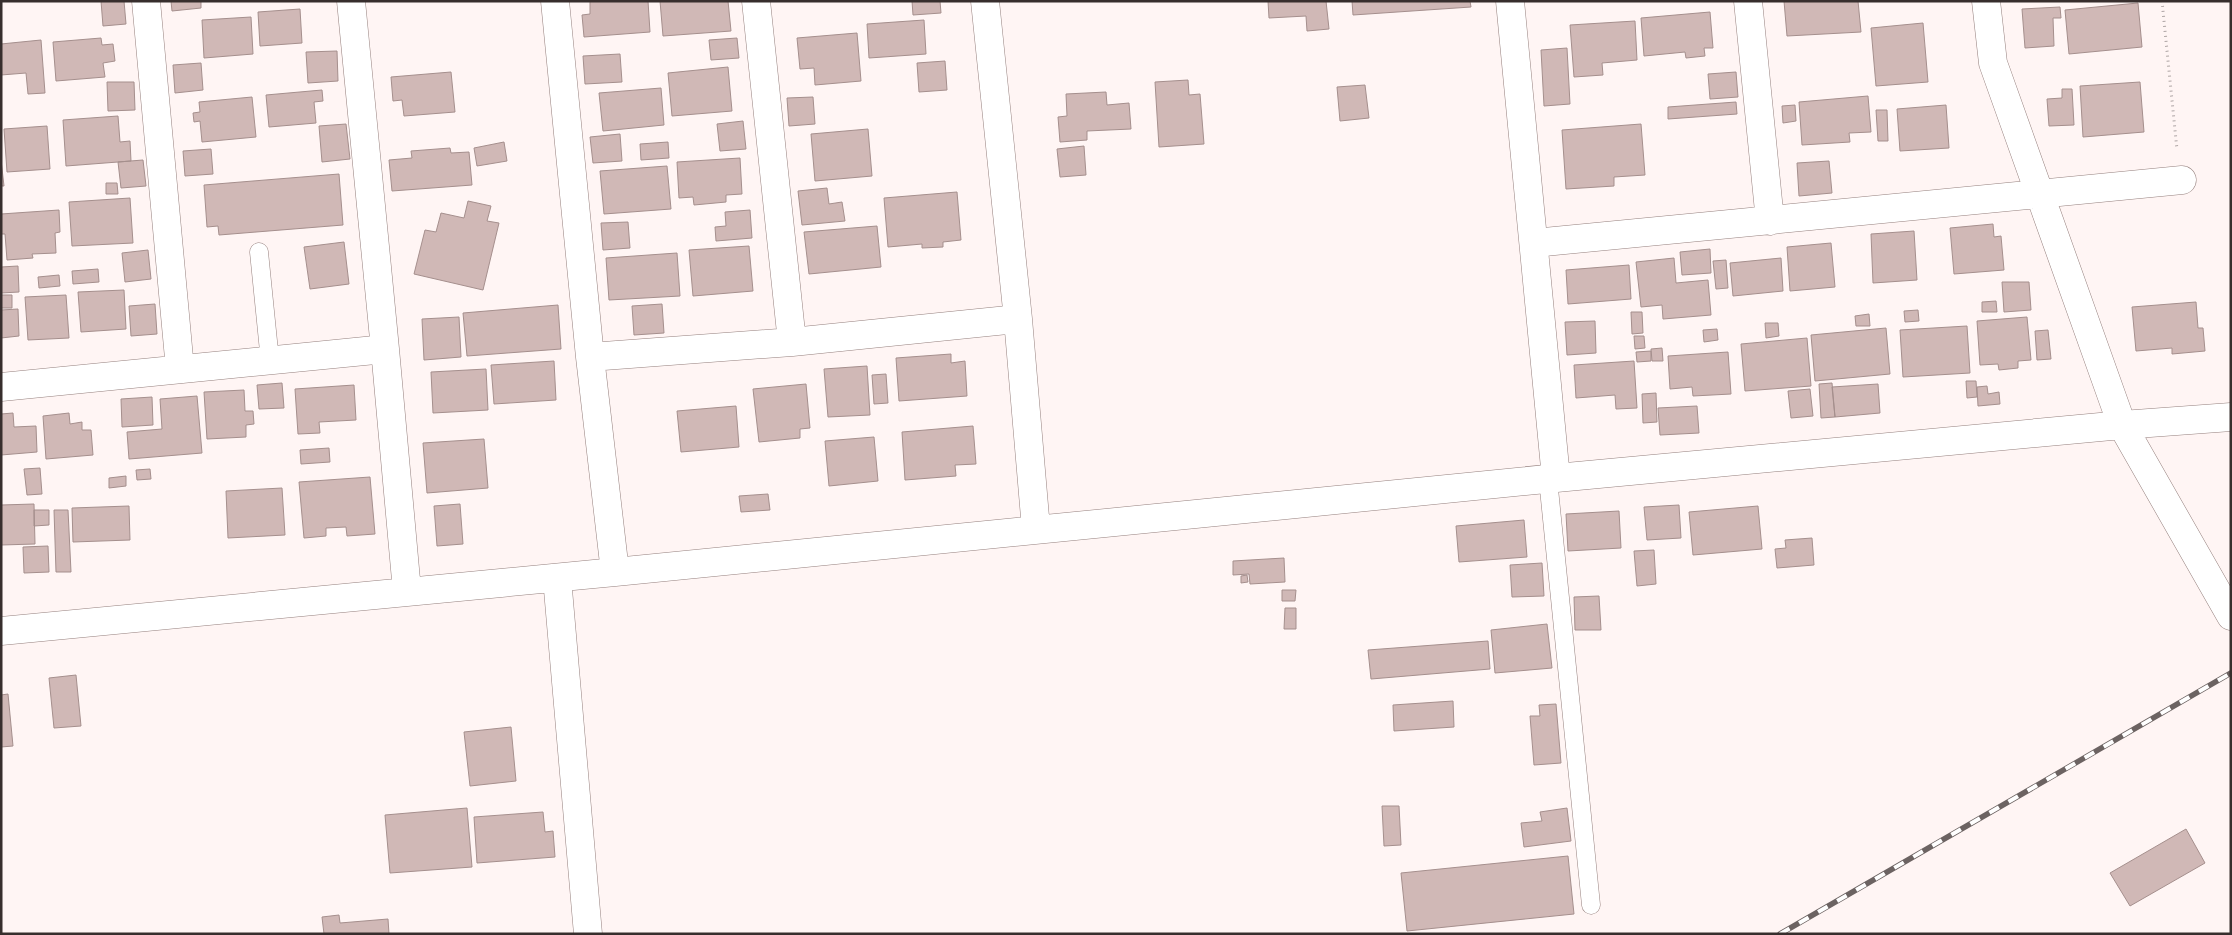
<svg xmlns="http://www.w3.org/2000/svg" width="2232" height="935" viewBox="0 0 2232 935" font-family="Literata,serif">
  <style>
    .building { fill: #d0b8b6; stroke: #a58f8d }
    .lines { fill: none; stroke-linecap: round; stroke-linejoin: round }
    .service-casing { stroke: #95807e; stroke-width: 19 }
    .minor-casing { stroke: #95807e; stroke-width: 29 }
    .path { stroke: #aea5a4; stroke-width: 3; stroke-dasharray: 1 4; stroke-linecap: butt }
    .service { stroke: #fff; stroke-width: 18 }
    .minor { stroke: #fff; stroke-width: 28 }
    .rail-casing { stroke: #6c6362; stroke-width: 5.5 }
    .rail { stroke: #fff; stroke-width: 4; stroke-dasharray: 11; stroke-linecap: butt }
  </style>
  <rect width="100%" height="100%" fill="#fff5f4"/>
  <!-- building -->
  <path class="building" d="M 101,1 L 124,1 L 126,24 L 103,26 Z
    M 171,1 L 201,1 L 201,8 L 172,11 Z
    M 590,1 L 648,1 L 650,32 L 584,37 L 582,15 L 590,14 Z
    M 660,1 L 728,1 L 731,31 L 663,36 Z
    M 912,1 L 940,1 L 941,13 L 913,15 Z
    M 1268,1 L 1326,1 L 1329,29 L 1307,31 L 1306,16 L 1269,18 Z
    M 1352,1 L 1470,1 L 1471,7 L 1353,15 Z
    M 1784,1 L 1858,1 L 1861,32 L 1787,36 Z
    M 2138,3 L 2142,47 L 2069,54 L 2065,10 Z
    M 2060,7 L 2061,18 L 2053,18 L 2054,46 L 2025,48 L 2022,9 Z
    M 300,9 L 302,43 L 260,46 L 258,12 Z
    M 1710,12 L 1713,48 L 1704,48 L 1705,56 L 1686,58 L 1685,52 L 1644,56 L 1641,18 Z
    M 251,17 L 253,54 L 204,58 L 202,20 Z
    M 924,20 L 926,54 L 869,58 L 867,24 Z
    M 1635,21 L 1637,60 L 1602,63 L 1603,75 L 1574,77 L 1570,25 Z
    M 1923,23 L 1928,82 L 1876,86 L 1871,28 Z
    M 857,33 L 861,81 L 815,85 L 814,68 L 800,69 L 797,38 Z
    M 101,38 L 102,45 L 113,44 L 115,61 L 103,63 L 105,77 L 56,81 L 53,42 Z
    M 737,38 L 739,58 L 711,60 L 709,40 Z
    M 41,40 L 45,93 L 28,94 L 26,73 L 1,75 L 1,44 Z
    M 1567,48 L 1570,104 L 1544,106 L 1541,50 Z
    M 337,51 L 338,81 L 308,83 L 306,52 Z
    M 620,54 L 622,82 L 585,84 L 583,56 Z
    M 945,61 L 947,90 L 919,92 L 917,63 Z
    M 201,63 L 203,90 L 175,93 L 173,65 Z
    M 728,67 L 732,111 L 672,116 L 668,73 Z
    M 451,72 L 455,112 L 404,116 L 402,100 L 393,101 L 391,77 Z
    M 1736,72 L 1738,97 L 1710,99 L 1708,74 Z
    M 1188,80 L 1189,95 L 1200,94 L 1204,144 L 1159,147 L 1155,82 Z
    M 107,82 L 134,82 L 135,110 L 108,111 Z
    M 2140,82 L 2144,132 L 2083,137 L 2080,86 Z
    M 1365,85 L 1369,118 L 1340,121 L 1337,87 Z
    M 661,88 L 664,125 L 603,131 L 599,93 Z
    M 2062,89 L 2072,89 L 2074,125 L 2049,126 L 2047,99 L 2062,98 Z
    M 322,90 L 323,101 L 314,102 L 316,123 L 269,127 L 266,95 Z
    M 1106,92 L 1107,105 L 1129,103 L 1131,129 L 1087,131 L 1087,140 L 1060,142 L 1058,117 L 1067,116 L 1066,94 Z
    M 1868,96 L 1871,132 L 1849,133 L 1850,142 L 1802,145 L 1799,102 Z
    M 252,97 L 256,137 L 202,142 L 200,121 L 194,122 L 193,113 L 200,112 L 199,102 Z
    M 813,97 L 815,124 L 789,126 L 787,98 Z
    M 1736,102 L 1737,114 L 1668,119 L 1668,107 Z
    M 1795,105 L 1796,121 L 1783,123 L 1782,106 Z
    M 1946,105 L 1949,148 L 1900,151 L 1897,109 Z
    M 1876,110 L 1887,110 L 1888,141 L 1878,141 Z
    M 118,116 L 120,142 L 130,141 L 131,161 L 66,166 L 63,120 Z
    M 743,121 L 746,149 L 720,151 L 717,124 Z
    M 346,124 L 350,159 L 322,162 L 319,126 Z
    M 1641,124 L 1645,175 L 1614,177 L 1614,186 L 1566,189 L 1562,130 Z
    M 47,126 L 50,169 L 7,172 L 4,129 Z
    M 868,129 L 872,176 L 815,181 L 811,134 Z
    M 620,134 L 622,161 L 593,163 L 590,137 Z
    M 504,142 L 507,161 L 477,166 L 474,148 Z
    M 668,142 L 669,158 L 641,160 L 640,144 Z
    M 1084,146 L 1086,175 L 1060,177 L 1057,149 Z
    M 450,148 L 451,153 L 469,152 L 472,185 L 392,191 L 389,160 L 412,158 L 411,151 Z
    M 211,149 L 213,174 L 185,176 L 183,151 Z
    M 740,158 L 742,194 L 726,195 L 726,202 L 694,205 L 693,197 L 679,198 L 677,162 Z
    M 1,160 L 4,186 L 1,186 Z
    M 143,160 L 146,186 L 121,188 L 118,162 Z
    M 1829,161 L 1832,193 L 1799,196 L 1797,163 Z
    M 667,166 L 671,209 L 604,214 L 600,171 Z
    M 339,174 L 343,225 L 219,235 L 218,226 L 207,227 L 204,185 Z
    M 106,183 L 117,183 L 118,194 L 106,194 Z
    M 827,188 L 829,204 L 842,202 L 845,221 L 802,225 L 798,191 Z
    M 957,192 L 961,240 L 943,242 L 943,247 L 922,248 L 922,244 L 888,247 L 884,198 Z
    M 130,198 L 133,243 L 72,246 L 69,202 Z
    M 468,201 L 491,206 L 487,221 L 499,223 L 483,290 L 414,274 L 425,230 L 436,232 L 441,213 L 464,218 Z
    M 59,210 L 60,232 L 55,233 L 56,253 L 32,254 L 33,258 L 7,260 L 5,234 L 1,234 L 1,214 Z
    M 750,210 L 752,238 L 716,241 L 715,227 L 726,226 L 725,212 Z
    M 628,222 L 630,248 L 603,250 L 601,223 Z
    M 1993,224 L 1994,237 L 2001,236 L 2004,270 L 1954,274 L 1950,228 Z
    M 877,226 L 881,267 L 809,274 L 804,232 Z
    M 1914,231 L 1917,280 L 1873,283 L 1871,234 Z
    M 344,242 L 349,284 L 310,289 L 304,247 Z
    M 1831,243 L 1835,287 L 1790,291 L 1787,247 Z
    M 749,246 L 753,291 L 693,296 L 689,250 Z
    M 1710,249 L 1711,273 L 1682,275 L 1680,252 Z
    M 148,250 L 151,279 L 125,282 L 122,253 Z
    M 677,253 L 680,296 L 609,300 L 606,258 Z
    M 1674,258 L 1676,283 L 1708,280 L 1711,315 L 1663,319 L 1662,305 L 1641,307 L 1636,262 Z
    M 1781,258 L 1783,291 L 1733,296 L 1730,263 Z
    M 1726,260 L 1728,288 L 1716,289 L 1713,261 Z
    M 1629,265 L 1631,299 L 1568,304 L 1566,270 Z
    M 18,266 L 19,292 L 1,293 L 1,267 Z
    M 98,269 L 99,282 L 73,284 L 72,271 Z
    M 59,275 L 60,286 L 39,288 L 38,277 Z
    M 2002,282 L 2029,282 L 2031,310 L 2004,312 Z
    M 124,290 L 126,329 L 81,332 L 78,292 Z
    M 1,295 L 12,295 L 12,308 L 1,308 Z
    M 66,295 L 69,338 L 28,340 L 25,297 Z
    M 1996,301 L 1997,312 L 1982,312 L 1982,302 Z
    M 2196,302 L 2198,328 L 2203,328 L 2205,351 L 2172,354 L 2172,348 L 2136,351 L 2132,307 Z
    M 155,304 L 157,334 L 131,336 L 129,306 Z
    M 662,304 L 664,333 L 634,335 L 632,306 Z
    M 558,305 L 561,349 L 467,356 L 463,313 Z
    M 18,309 L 19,336 L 1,338 L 1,310 Z
    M 1918,310 L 1919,321 L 1905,322 L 1904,311 Z
    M 1631,312 L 1642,312 L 1643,333 L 1632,334 Z
    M 1869,314 L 1870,326 L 1856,326 L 1855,316 Z
    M 459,317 L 461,357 L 424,360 L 422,319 Z
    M 2027,317 L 2031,360 L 2018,361 L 2018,368 L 1999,370 L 1998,364 L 1980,365 L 1977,321 Z
    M 1595,321 L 1596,353 L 1567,355 L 1565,322 Z
    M 1765,323 L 1778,323 L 1779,336 L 1766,338 Z
    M 1967,326 L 1970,373 L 1903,377 L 1900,330 Z
    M 1886,328 L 1890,374 L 1815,381 L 1811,335 Z
    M 1717,329 L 1718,340 L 1704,342 L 1703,330 Z
    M 2048,330 L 2051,359 L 2037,360 L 2035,331 Z
    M 1634,336 L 1644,336 L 1645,348 L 1635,349 Z
    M 1807,338 L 1811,386 L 1745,391 L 1741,344 Z
    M 1662,348 L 1663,361 L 1652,361 L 1651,349 Z
    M 1651,351 L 1651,361 L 1637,362 L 1636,352 Z
    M 1728,352 L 1731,394 L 1693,396 L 1692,387 L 1670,389 L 1668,356 Z
    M 951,354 L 951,363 L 965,361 L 967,396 L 899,401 L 896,358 Z
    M 554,361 L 556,400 L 494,404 L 491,365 Z
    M 1634,361 L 1637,408 L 1616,409 L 1615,395 L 1576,398 L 1574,365 Z
    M 867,366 L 870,415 L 828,417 L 824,369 Z
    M 486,369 L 488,410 L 433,413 L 431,372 Z
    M 886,374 L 888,403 L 874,404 L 872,375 Z
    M 1966,381 L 1976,381 L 1977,397 L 1967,398 Z
    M 282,383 L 284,408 L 259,409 L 257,385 Z
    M 1832,383 L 1835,417 L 1821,418 L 1819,384 Z
    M 806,384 L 810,428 L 800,429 L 800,438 L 759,442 L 753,389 Z
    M 1878,384 L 1880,413 L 1835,417 L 1832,387 Z
    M 354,385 L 356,420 L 319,422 L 320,433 L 298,434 L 295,389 Z
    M 1987,386 L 1988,394 L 1999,392 L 2000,404 L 1978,406 L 1977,387 Z
    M 1810,389 L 1813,416 L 1791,418 L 1788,391 Z
    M 244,390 L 245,411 L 253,411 L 254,424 L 246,425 L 246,437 L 207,439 L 204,392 Z
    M 1656,393 L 1657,422 L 1643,423 L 1642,394 Z
    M 197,396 L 202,453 L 129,459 L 127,432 L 162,429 L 160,399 Z
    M 152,397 L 153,425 L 122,427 L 121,399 Z
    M 736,406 L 739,447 L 681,452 L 677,411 Z
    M 1697,406 L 1699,433 L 1660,435 L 1658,408 Z
    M 13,413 L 14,427 L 36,426 L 37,452 L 1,455 L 1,414 Z
    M 69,413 L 70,424 L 82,422 L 82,430 L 91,430 L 93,455 L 46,459 L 43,416 Z
    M 973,426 L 976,464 L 955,465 L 956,476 L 905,480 L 902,432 Z
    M 874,437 L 878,481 L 829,486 L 825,441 Z
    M 484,439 L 488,488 L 427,493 L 423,443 Z
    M 329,448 L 330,462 L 301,464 L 300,450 Z
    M 40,468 L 42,494 L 27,495 L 24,469 Z
    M 150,469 L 151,479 L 137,480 L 136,470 Z
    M 126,476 L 126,486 L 109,488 L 109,478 Z
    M 370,477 L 375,534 L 347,536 L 346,527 L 326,528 L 326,536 L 304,538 L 299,482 Z
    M 282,488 L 285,535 L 228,538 L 226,491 Z
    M 768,494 L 770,510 L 741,512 L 739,496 Z
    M 34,504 L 35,544 L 1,545 L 1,505 Z
    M 460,504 L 463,544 L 437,546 L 434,506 Z
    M 1679,505 L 1681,538 L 1647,540 L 1644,507 Z
    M 129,506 L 130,540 L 73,542 L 72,508 Z
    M 1758,506 L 1762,549 L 1693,555 L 1689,512 Z
    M 34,510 L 49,510 L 49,525 L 34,526 Z
    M 54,510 L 68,510 L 71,572 L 56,572 Z
    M 1619,511 L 1621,548 L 1568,551 L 1566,514 Z
    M 1524,520 L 1527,557 L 1459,562 L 1456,526 Z
    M 1812,538 L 1814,565 L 1777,568 L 1775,549 L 1786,548 L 1785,540 Z
    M 48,546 L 49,572 L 24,573 L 23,547 Z
    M 1654,550 L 1656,584 L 1637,586 L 1634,551 Z
    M 1284,558 L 1285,582 L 1250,584 L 1249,574 L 1233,575 L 1233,561 Z
    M 1542,563 L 1544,596 L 1512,597 L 1510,565 Z
    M 1247,575 L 1248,582 L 1241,583 L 1241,576 Z
    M 1282,590 L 1296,590 L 1295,601 L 1282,601 Z
    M 1599,596 L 1601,630 L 1575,630 L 1574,597 Z
    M 1285,608 L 1296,608 L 1296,629 L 1284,629 Z
    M 1547,624 L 1552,668 L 1495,673 L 1491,630 Z
    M 1488,641 L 1490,669 L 1371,679 L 1368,650 Z
    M 76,675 L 81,726 L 54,728 L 49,678 Z
    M 8,694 L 13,746 L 1,747 L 1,695 Z
    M 1453,701 L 1454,727 L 1394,731 L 1393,705 Z
    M 1556,704 L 1561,763 L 1534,765 L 1530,716 L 1540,716 L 1539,705 Z
    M 511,727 L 516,781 L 470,786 L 464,732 Z
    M 1382,806 L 1399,806 L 1401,845 L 1384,846 Z
    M 467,808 L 472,867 L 390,873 L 385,815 Z
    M 1567,808 L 1571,841 L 1524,847 L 1521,823 L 1542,821 L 1540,812 Z
    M 543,812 L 545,832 L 553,831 L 555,857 L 477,863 L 474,817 Z
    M 2186,829 L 2205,863 L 2130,906 L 2110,873 Z
    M 1568,856 L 1574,914 L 1407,931 L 1401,873 Z
    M 339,915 L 340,923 L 388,919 L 389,934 L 324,934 L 322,917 Z"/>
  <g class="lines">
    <defs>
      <path id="service" d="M 259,252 L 270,361
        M 1548,479 L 1591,905"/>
      <path id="minor" d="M 146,1 L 180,369
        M 351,1 L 385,349 L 407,591
        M 555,1 L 590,357 L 615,572
        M 756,1 L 792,342
        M 985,1 L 1018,319 L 1036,529
        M 1510,1 L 1556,478
        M 1748,1 L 1770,221
        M 1986,1 L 1993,63 L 2122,425 L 2231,616
        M 1534,243 L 2182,180
        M 590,357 L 792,342 L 1018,319
        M 1,387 L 385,349
        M 557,578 L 588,934
        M 1,631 L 615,572 L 1556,478 L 2122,425 L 2231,417"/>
    </defs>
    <!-- service casing -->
    <use href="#service" class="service-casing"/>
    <!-- minor casing -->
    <use href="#minor" class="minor-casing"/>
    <!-- path -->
    <path class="path" d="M 2162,1 L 2177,150"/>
    <!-- service -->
    <use href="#service" class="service"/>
    <!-- minor -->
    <use href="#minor" class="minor"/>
    <defs>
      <path id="rail" d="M 1780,934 L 2231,673"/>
    </defs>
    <!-- rail casing -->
    <use href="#rail" class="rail-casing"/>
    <!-- rail -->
    <use href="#rail" class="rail"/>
  </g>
  <!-- border -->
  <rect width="2232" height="935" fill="none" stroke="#372e2d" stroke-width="5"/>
</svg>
